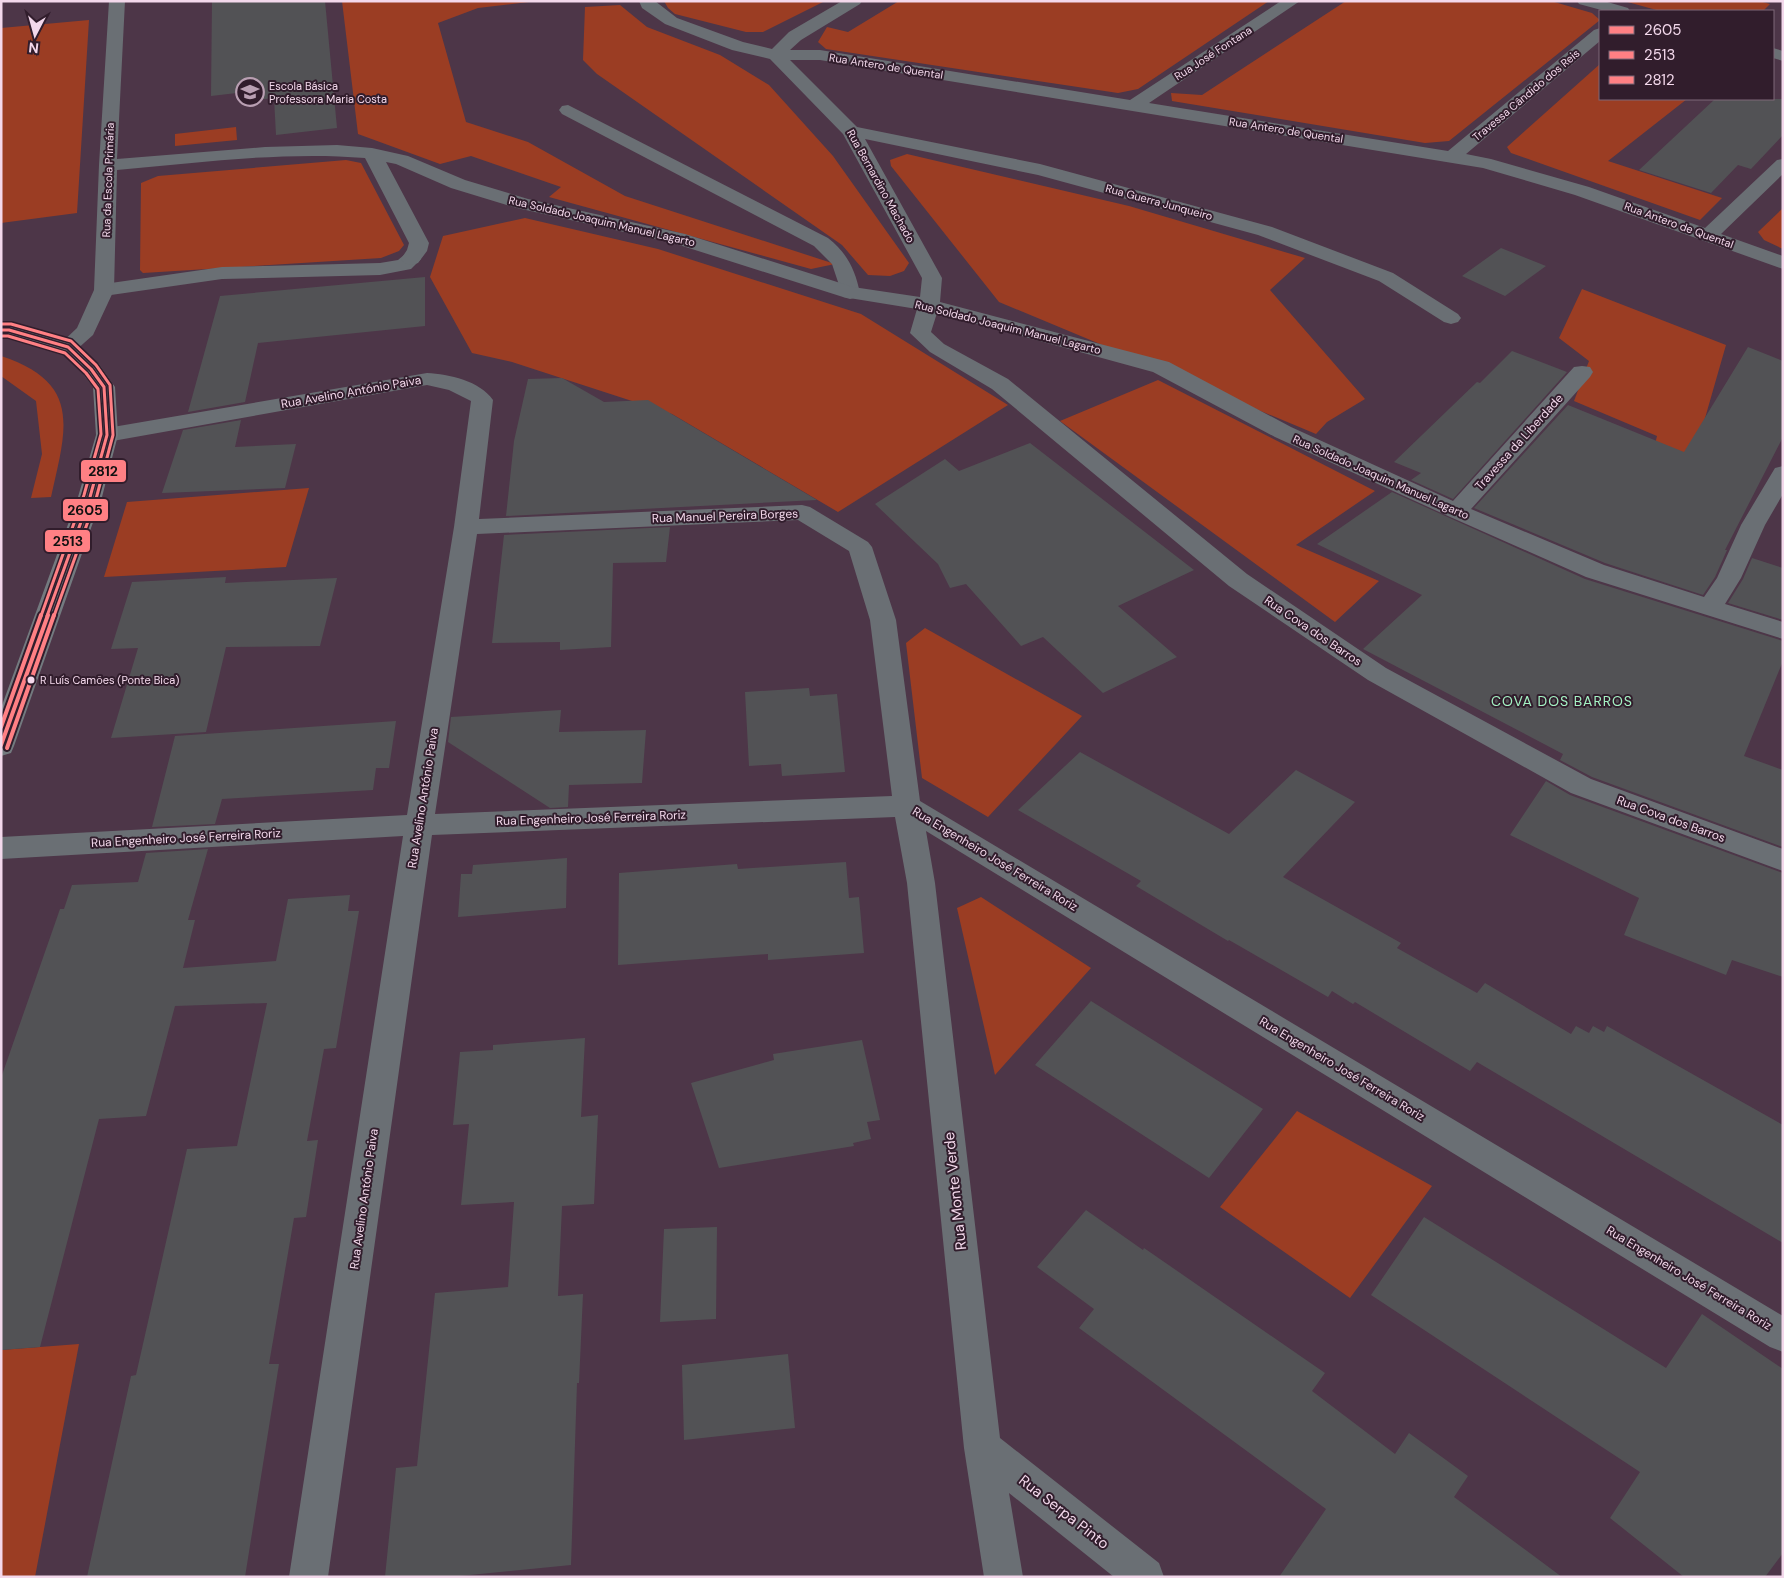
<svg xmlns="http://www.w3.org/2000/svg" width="1784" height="1578" viewBox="0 0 1784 1578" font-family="'DM Sans',sans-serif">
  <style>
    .green { fill: #9b3d23 }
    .building { fill: #525255 }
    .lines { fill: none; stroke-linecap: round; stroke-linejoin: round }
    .service { fill: #6a6f74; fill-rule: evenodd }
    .minor { fill: #6a6f74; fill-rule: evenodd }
    .secondary { fill: #737a7f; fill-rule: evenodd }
    .bus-1-far1-casing { stroke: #311d2c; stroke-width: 6 }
    .bus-1-casing { stroke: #311d2c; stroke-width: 8 }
    .bus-2-far1-casing { stroke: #311d2c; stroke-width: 6 }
    .bus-2-casing { stroke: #311d2c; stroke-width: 8 }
    .bus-3-far1-casing { stroke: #311d2c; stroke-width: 6 }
    .bus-3-casing { stroke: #311d2c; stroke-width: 8 }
    .bus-1-far1 { stroke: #ff8084; stroke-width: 3 }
    .bus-1 { stroke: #ff8084; stroke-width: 4 }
    .bus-2-far1 { stroke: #ff8084; stroke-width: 3 }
    .bus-2 { stroke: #ff8084; stroke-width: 4 }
    .bus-3-far1 { stroke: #ff8084; stroke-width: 3 }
    .bus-3 { stroke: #ff8084; stroke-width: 4 }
    .bus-dot { fill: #f3d8eb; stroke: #311d2c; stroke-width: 2 }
    .labels { text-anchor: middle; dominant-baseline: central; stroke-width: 4; stroke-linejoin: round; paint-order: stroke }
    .far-street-label { font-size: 11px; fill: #f3d8eb; stroke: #311d2c }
    .far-poi-label { font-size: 11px; fill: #f3d8eb; stroke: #311d2c; text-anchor: start }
    .bus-label { font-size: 11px; fill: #f3d8eb; stroke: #311d2c; text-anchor: start }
    .street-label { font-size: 12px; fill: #f3d8eb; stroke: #311d2c }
    .neighbourhood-label { font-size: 14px; letter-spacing: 1px; fill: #a4f2c3; stroke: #311d2c }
    .near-street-label { font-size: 15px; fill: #f3d8eb; stroke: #311d2c }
    .line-badge { stroke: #311d2c; stroke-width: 2 }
    .pale-badge-label { font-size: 14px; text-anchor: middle; font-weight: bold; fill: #111 }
  </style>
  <rect width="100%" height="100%" fill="#4d3648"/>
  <!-- green -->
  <path class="green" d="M 342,1 L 537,1 L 478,8 L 438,23 L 466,122 L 528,142 L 625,196 L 835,264 L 811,269 L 549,197 L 561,187 L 471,156 L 440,164 L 358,134 Z
    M 664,1 L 825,1 L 763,32 L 746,32 L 675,14 L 668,8 Z
    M 899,1 L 1269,1 L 1138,89 L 1118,93 L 826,49 L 818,42 L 827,27 L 848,32 Z
    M 1346,1 L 1551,1 L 1592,13 L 1600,20 L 1449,141 L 1425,143 L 1172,101 L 1171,93 L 1202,95 Z
    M 1624,1 L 1759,1 L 1770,4 L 1763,11 L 1660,11 Z
    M 620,5 L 647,27 L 720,55 L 769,85 L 833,156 L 909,263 L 904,271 L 890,276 L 868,275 L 842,245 L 597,74 L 583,60 L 585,7 Z
    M 89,20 L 77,213 L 1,223 L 1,28 Z
    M 1600,64 L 1600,99 L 1687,99 L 1608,161 L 1722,198 L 1700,220 L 1511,153 L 1507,147 Z
    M 236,127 L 237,140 L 175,146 L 175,134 Z
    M 907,154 L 1129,206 L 1305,258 L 1270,290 L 1365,399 L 1327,422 L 1316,434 L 999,302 L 891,166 L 890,160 Z
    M 346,160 L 361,163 L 404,245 L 399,251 L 381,258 L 143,273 L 140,270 L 141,183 L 158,176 Z
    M 1783,208 L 1783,249 L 1764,240 L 1758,232 Z
    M 525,218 L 658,249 L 861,314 L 1008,405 L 838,512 L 672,414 L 512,362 L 472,353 L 430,277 L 443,236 Z
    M 1582,289 L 1726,345 L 1697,446 L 1647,479 L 1657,436 L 1574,401 L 1589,361 L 1559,338 Z
    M 1,356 C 83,383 66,429 51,497 L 31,498 L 42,454 L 36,401 L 1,376 Z
    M 1158,380 L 1375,491 L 1296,545 L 1379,581 L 1335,622 L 1060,421 Z
    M 309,488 L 286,567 L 104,577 L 127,502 Z
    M 925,628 L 1082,716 L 988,817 L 922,778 L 906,643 Z
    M 981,897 L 1091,968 L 995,1075 L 957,908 Z
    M 1297,1111 L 1432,1186 L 1350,1298 L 1220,1207 Z
    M 79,1344 L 35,1577 L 1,1577 L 1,1350 Z"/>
  <!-- building -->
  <path class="building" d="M 212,1 L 325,1 L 337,128 L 276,135 L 274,98 L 255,100 L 254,91 L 211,96 Z
    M 1715,99 L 1783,99 L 1783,135 L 1751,169 L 1738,165 L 1711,193 L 1639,170 Z
    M 1501,248 L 1546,266 L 1505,296 L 1462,276 Z
    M 425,277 L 425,326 L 258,343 L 245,402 L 188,412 L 220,296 Z
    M 1748,347 L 1783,361 L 1783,437 L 1725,550 L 1727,550 L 1715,577 L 1703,595 L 1605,563 L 1474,508 L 1568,405 L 1684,452 Z
    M 1512,351 L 1567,372 L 1453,499 L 1411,480 L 1421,473 L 1394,462 L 1477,382 L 1480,383 Z
    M 562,378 L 604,402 L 648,400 L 817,500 L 506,516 L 514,441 L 528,379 Z
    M 241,420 L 235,447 L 296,444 L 285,488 L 162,493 L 183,430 Z
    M 1030,443 L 1194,570 L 1118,606 L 1177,657 L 1103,693 L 1043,637 L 1021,646 L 966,584 L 950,588 L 938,564 L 875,504 L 945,459 L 959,471 Z
    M 1392,492 L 1585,579 L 1783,641 L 1783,661 L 1744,756 L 1783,770 L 1783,847 L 1592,777 L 1560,760 L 1563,754 L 1363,649 L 1422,595 L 1317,544 Z
    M 670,527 L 666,562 L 613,563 L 611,647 L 560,650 L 560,642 L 492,643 L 504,535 Z
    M 1752,558 L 1783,568 L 1783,620 L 1728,603 L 1743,579 Z
    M 226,577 L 225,583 L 337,578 L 320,646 L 226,647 L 206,732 L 111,738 L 138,648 L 111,649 L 132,582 Z
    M 809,688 L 810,696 L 837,694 L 845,772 L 782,776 L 781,764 L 749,766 L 745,692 Z
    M 561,710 L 559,732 L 646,730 L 642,783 L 569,785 L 568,807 L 550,808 L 448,742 L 451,717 Z
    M 396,721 L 389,768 L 376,768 L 373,790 L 222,799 L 215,824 L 152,827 L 175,736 Z
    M 1080,752 L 1229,834 L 1296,770 L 1355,802 L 1283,877 L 1401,943 L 1397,948 L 1477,993 L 1485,983 L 1571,1034 L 1576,1026 L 1589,1033 L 1593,1026 L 1604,1032 L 1607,1026 L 1783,1125 L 1783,1243 L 1477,1062 L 1470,1071 L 1355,1002 L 1353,1004 L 1332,991 L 1328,997 L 1229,940 L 1228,941 L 1136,886 L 1141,881 L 1018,810 Z
    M 1546,781 L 1570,795 L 1783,873 L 1783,977 L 1732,960 L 1726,975 L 1624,935 L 1639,898 L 1510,835 Z
    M 208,849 L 188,920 L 195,920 L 183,968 L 276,961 L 288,899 L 350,895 L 348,911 L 359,911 L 348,977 L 336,1048 L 324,1049 L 307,1141 L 318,1140 L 306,1217 L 294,1218 L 269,1364 L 279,1364 L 245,1577 L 87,1577 L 131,1376 L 136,1375 L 187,1149 L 237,1146 L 267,1003 L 175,1006 L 146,1116 L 99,1119 L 40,1347 L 1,1350 L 1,1078 L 60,909 L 64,909 L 72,885 L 138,882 L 146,853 Z
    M 567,858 L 566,908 L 458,917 L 461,874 L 472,874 L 473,865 Z
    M 846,862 L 849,898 L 859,897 L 864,953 L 768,960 L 768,954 L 618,965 L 619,873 L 737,864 L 738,869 Z
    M 1091,1001 L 1263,1109 L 1209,1178 L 1035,1065 Z
    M 585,1038 L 581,1117 L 598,1115 L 594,1204 L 562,1206 L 558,1296 L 583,1294 L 579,1383 L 577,1383 L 571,1565 L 450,1577 L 385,1577 L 396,1468 L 417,1466 L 435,1293 L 508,1287 L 514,1202 L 461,1205 L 469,1124 L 453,1125 L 460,1052 L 493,1050 L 493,1045 Z
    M 862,1040 L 880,1120 L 867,1122 L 871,1139 L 853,1143 L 854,1146 L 719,1168 L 691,1083 L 774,1060 L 773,1054 Z
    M 1086,1210 L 1143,1250 L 1144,1248 L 1325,1373 L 1312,1391 L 1395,1454 L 1409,1433 L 1468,1476 L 1454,1497 L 1562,1577 L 1279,1577 L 1326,1509 L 1079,1328 L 1094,1309 L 1037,1267 Z
    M 1424,1217 L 1666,1368 L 1702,1314 L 1783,1369 L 1783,1553 L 1765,1577 L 1684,1577 L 1610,1518 L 1640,1472 L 1371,1295 Z
    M 717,1227 L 716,1319 L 660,1322 L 664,1229 Z
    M 788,1354 L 795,1428 L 684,1440 L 682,1365 Z"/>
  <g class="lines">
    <!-- service -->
    <path class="service" d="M 568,105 L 828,238 C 847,253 855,269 860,293 L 857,297 L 850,299 L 843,297 L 832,264 L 814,246 L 562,114 L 559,110 L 562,106 Z
      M 411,253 L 418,255 L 421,259 L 411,269 L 380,275 L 222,279 L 104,296 L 97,294 L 94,290 L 97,286 L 104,284 L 222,267 L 380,263 L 398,260 L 404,255 Z"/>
    <!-- minor -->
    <path class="minor" d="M 109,1 L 125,1 L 117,159 L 265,147 L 337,145 L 372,148 L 408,156 L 465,180 L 528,199 L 685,234 L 853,287 L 920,297 L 922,278 L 843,134 L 770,59 L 732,50 L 665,24 L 642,8 L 639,1 L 655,1 L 677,18 L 743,42 L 772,49 L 789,32 L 842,1 L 862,1 L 860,4 L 801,40 L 790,50 L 820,50 L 1130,100 L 1281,1 L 1300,1 L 1149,103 L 1448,151 L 1594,30 L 1600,28 L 1600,41 L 1466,154 L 1491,159 L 1589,187 L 1705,228 L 1777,160 L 1783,159 L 1783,174 L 1721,234 L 1783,256 L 1783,269 L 1575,195 L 1483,168 L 820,60 L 790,60 L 857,127 L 1040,164 L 1272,227 L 1393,273 L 1458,314 L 1461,318 L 1458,322 L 1451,324 L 1444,322 L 1379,281 L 1258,235 L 1038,175 L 865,139 L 942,278 L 940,302 L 1169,362 L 1291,427 L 1453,501 L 1574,367 L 1582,366 L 1590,367 L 1593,372 L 1590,377 L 1471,509 L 1604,565 L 1704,597 L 1717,578 L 1741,525 L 1772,473 L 1775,468 L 1783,466 L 1783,494 L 1765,525 L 1741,578 L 1725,604 L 1783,622 L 1783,639 L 1586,577 L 1448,516 L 1275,437 L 1153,372 L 937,313 L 931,332 L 944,344 L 1008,379 L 1247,574 L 1386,668 L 1591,779 L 1783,849 L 1783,871 L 1571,793 L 1368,680 L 1229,586 L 992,389 L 930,352 L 910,333 L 917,309 L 843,297 L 673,243 L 517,208 L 451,188 L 396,164 L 386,162 L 429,243 L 427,251 L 418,263 L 411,265 L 404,263 L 401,259 L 407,250 L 409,243 L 365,158 C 283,151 199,163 117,170 L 114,290 L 93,335 L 75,351 L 68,353 L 61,351 L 57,347 L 77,328 L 94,290 L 99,165 Z
      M 1577,1 L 1604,1 L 1628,8 L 1630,11 L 1605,11 L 1579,4 Z
      M 1773,48 L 1783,51 L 1783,61 L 1773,58 Z
      M 427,373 C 449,374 480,381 493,400 L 479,519 L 802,505 L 810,507 L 868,542 L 872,547 L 896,620 L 920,801 L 1783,1316 L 1783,1352 L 1770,1347 L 926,831 L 935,883 L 1000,1438 L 1159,1563 L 1164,1577 L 1114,1577 L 1009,1493 L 1023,1577 L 984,1577 L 964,1448 L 907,883 L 895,817 L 432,835 L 328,1577 L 289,1577 L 403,836 L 1,859 L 1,837 L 407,815 L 454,527 L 471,401 L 449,390 L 427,385 L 107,442 L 99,440 L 96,435 L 99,430 L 107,428 ZM 798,520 L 849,551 L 870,620 L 892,796 L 435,814 L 477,534 Z"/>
    <!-- secondary -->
    <path class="secondary" d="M 1,324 L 16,326 L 75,343 L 99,364 L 115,387 L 118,435 L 102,497 L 14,746 L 11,753 L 1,756 L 1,708 L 78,497 L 96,435 L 93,387 L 83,374 L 61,351 L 8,336 L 1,336 Z"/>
    <defs>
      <path id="bus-1-far1" d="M 1,330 L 9,330 L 68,347 L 91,369 L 104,387 L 107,435 L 90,497 L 47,616"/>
      <path id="bus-1" d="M 1,745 L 48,615"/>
      <path id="bus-2-far1" d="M 1,336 L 8,336 L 65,353 L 86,373 L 98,389 L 101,434 L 84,495 L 41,616"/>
      <path id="bus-2" d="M 1,727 L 41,615"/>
      <path id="bus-3-far1" d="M 1,324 L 11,324 L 71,341 L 96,365 L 110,385 L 113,435 L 96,499 L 54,616"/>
      <path id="bus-3" d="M 7,748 L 54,615"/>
    </defs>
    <!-- bus-1-far1 casing -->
    <use href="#bus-1-far1" class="bus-1-far1-casing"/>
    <!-- bus-1 casing -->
    <use href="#bus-1" class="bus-1-casing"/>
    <!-- bus-2-far1 casing -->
    <use href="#bus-2-far1" class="bus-2-far1-casing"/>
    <!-- bus-2 casing -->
    <use href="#bus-2" class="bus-2-casing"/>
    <!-- bus-3-far1 casing -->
    <use href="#bus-3-far1" class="bus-3-far1-casing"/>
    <!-- bus-3 casing -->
    <use href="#bus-3" class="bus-3-casing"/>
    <!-- bus-1-far1 -->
    <use href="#bus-1-far1" class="bus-1-far1"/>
    <!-- bus-1 -->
    <use href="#bus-1" class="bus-1"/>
    <!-- bus-2-far1 -->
    <use href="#bus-2-far1" class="bus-2-far1"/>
    <!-- bus-2 -->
    <use href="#bus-2" class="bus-2"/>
    <!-- bus-3-far1 -->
    <use href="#bus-3-far1" class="bus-3-far1"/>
    <!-- bus-3 -->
    <use href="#bus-3" class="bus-3"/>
  </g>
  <!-- icons -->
  <defs>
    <symbol id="school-ring" viewBox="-11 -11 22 22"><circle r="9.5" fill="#311d2c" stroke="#b99fb2" stroke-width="1.5"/><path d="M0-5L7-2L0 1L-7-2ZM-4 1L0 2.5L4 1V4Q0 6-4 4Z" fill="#b99fb2"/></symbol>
  </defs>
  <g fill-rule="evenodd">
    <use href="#school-ring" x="234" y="76" width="32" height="32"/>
  </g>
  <!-- markers -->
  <circle class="bus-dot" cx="31" cy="680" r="4.5"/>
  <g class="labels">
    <!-- far-street labels -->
    <g class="far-street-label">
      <text transform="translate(1213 53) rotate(-33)">Rua José Fontana</text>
      <text transform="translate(886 66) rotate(9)">Rua Antero de Quental</text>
      <text transform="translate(1526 95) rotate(-40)">Travessa Cândido dos Reis</text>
      <text transform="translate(1286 130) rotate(9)">Rua Antero de Quental</text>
      <text transform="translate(108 180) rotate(-88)">Rua da Escola Primária</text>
      <text transform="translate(881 186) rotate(61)">Rua Bernardino Machado</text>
      <text transform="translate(1159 202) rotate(15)">Rua Guerra Junqueiro</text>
      <text transform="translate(602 221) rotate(13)">Rua Soldado Joaquim Manuel Lagarto</text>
      <text transform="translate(1679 225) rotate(20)">Rua Antero de Quental</text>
      <text transform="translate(1008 327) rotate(14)">Rua Soldado Joaquim Manuel Lagarto</text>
      <text transform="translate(1381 477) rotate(24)">Rua Soldado Joaquim Manuel Lagarto</text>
    </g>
    <!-- far-poi labels -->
    <g class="far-poi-label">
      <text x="269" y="86">Escola Básica<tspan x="269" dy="13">Professora Maria Costa</tspan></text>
    </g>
    <!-- bus labels -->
    <g class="bus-label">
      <text x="40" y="680">R Luís Camões (Ponte Bica)</text>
    </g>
    <!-- street labels -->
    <g class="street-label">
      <text transform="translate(351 392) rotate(-10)">Rua Avelino António Paiva</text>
      <text transform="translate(1519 442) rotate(-48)">Travessa da Liberdade</text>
      <text transform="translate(725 516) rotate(-2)">Rua Manuel Pereira Borges</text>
      <text transform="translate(1313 631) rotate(34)">Rua Cova dos Barros</text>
      <text transform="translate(423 798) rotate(-81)">Rua Avelino António Paiva</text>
      <text transform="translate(591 818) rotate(-2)">Rua Engenheiro José Ferreira Roriz</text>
      <text transform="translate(1671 819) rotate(20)">Rua Cova dos Barros</text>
      <text transform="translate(186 838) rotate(-3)">Rua Engenheiro José Ferreira Roriz</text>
      <text transform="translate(995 859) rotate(31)">Rua Engenheiro José Ferreira Roriz</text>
      <text transform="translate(1342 1069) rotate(31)">Rua Engenheiro José Ferreira Roriz</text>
      <text transform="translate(364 1199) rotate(-82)">Rua Avelino António Paiva</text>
      <text transform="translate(1689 1278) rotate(31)">Rua Engenheiro José Ferreira Roriz</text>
    </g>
    <!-- neighbourhood labels -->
    <g class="neighbourhood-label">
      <text x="1562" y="701">COVA DOS BARROS</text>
    </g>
    <!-- near-street labels -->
    <g class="near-street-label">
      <text transform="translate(955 1191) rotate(-96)">Rua Monte Verde</text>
      <text transform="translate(1064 1512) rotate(38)">Rua Serpa Pinto</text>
    </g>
  </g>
  <g class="line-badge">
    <rect x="80" y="459" width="47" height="24" rx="5" fill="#ff8084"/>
    <rect x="62" y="498" width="47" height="24" rx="5" fill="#ff8084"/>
    <rect x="44" y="529" width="47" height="24" rx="5" fill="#ff8084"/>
  </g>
  <g class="pale-badge-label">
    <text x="103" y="476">2812</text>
    <text x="85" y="515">2605</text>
    <text x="68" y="546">2513</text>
  </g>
  <!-- border -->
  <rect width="1784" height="1578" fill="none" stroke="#f3d8eb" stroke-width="5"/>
  <!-- legend -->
  <rect x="1599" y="10" width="175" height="90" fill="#311d2c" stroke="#7f6878"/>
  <rect x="1609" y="26" width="25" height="8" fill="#ff8084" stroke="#7f6878"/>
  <text x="1644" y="35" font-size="15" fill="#f3d8eb">2605</text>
  <rect x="1609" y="51" width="25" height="8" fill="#ff8084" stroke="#7f6878"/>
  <text x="1644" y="60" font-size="15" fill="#f3d8eb">2513</text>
  <rect x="1609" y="76" width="25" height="8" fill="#ff8084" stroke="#7f6878"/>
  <text x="1644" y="85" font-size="15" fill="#f3d8eb">2812</text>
  <!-- north arrow -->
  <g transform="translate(35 35) rotate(186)" stroke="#311d2c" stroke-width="4" paint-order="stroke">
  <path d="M0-4L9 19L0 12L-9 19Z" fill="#f3d8eb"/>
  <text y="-8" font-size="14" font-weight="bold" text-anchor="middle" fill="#f3d8eb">N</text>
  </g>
</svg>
